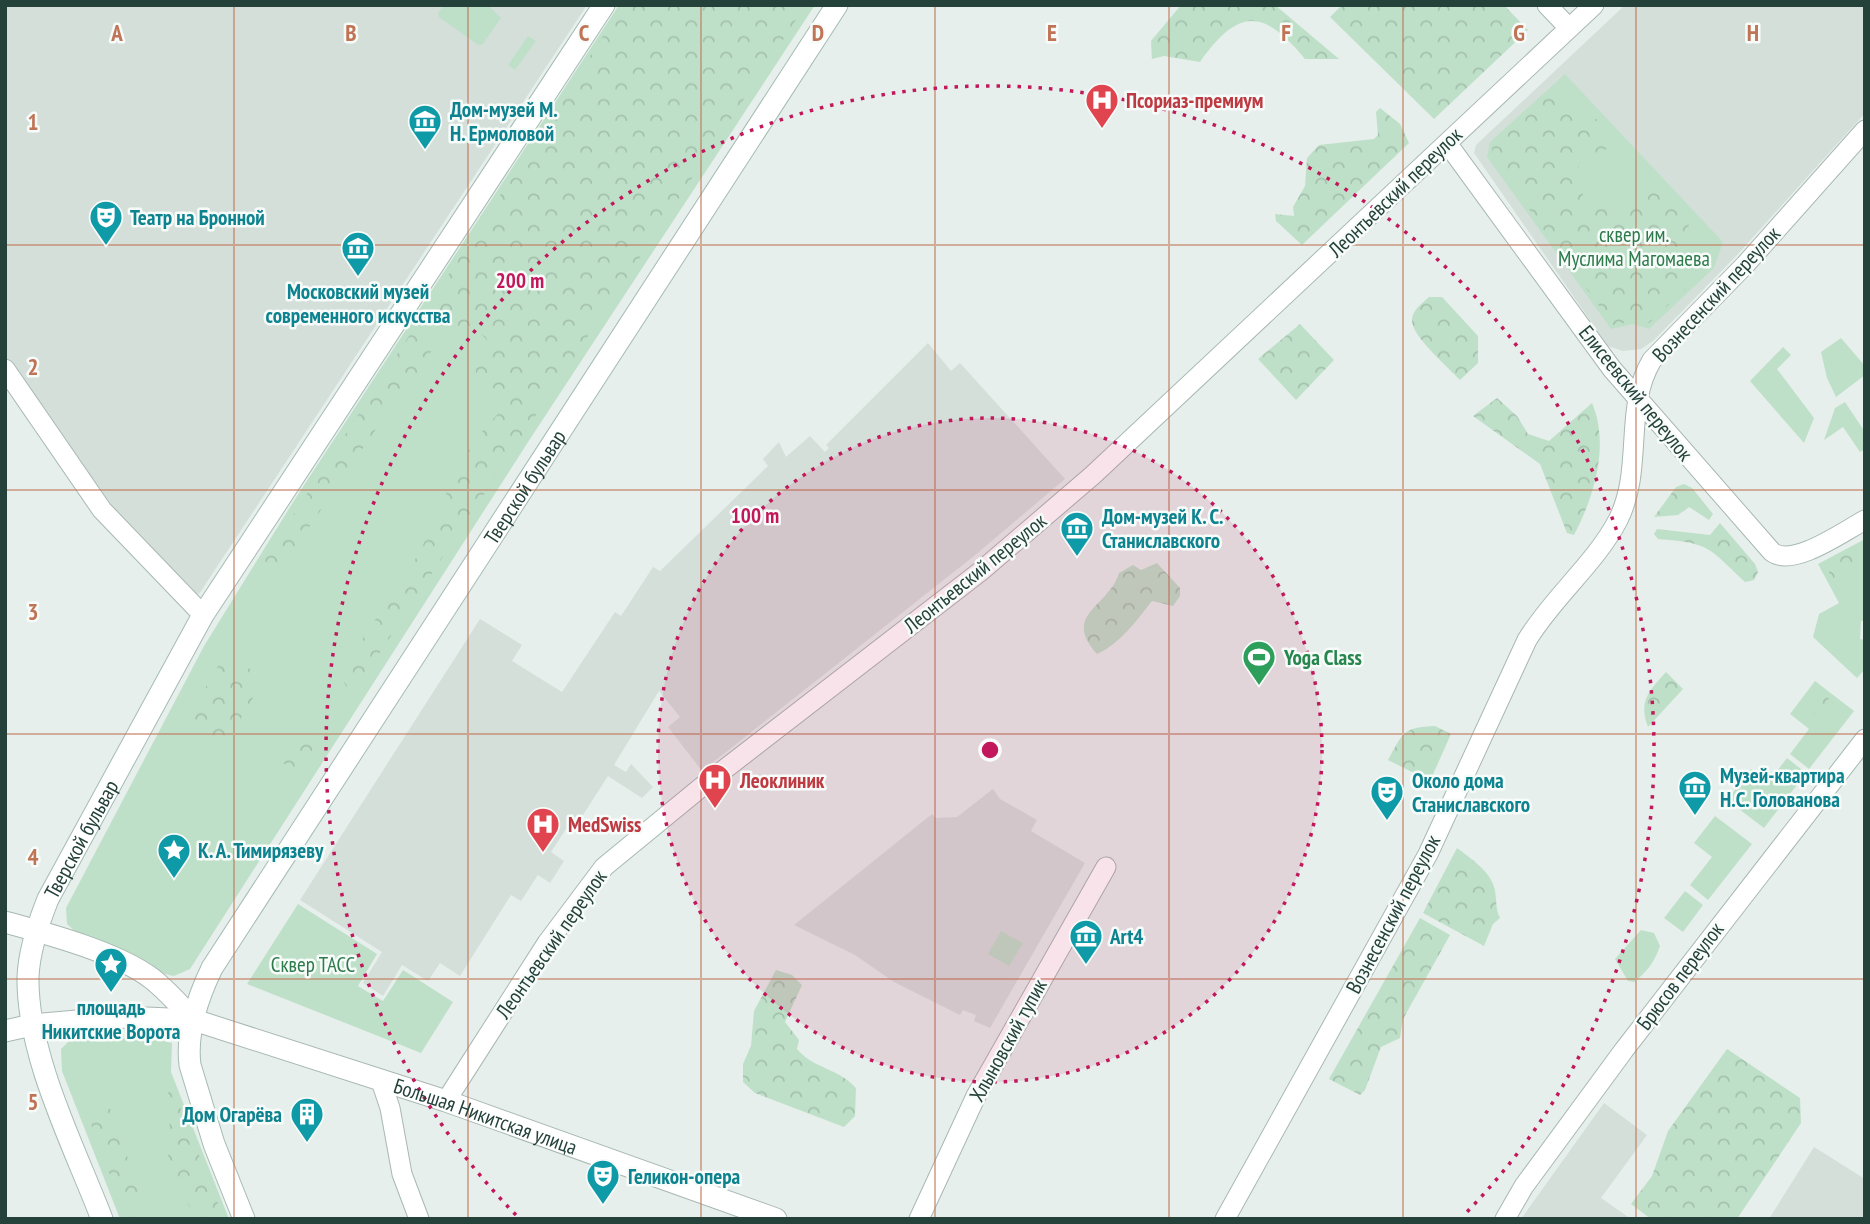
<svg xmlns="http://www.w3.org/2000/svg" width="1870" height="1224" viewBox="0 0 1870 1224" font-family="'PT Sans Narrow',sans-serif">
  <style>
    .built { fill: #d4dfda }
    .green { fill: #bfe0c8 }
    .forest { fill: url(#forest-crowns) }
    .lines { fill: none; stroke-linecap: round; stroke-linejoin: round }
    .minor-casing { stroke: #a8b8b2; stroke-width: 21 }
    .tertiary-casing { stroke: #a8b8b2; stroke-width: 23 }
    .secondary-casing { stroke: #a4bbb3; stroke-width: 23 }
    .minor { stroke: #fff; stroke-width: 19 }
    .tertiary { stroke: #fff; stroke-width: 21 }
    .secondary { stroke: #fff; stroke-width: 21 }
    .grid { fill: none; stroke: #c07456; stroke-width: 2; stroke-opacity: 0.55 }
    .ring { fill: none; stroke: #c2185b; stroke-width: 3.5; stroke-dasharray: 3.5 7 }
    .labels { text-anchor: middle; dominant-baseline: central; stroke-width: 5; stroke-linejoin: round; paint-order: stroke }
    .health-label { font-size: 21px; font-weight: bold; fill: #be3a42; stroke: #f7fbf9; text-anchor: start }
    .culture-label { font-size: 21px; font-weight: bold; fill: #0d838f; stroke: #f7fbf9; text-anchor: start }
    .street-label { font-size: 21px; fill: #24423a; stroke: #f7fbf9 }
    .park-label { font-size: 21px; fill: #2d7a4b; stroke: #f7fbf9 }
    .leisure-label { font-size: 21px; font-weight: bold; fill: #27864d; stroke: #f7fbf9; text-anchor: start }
    .grid-label { font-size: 23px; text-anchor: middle; font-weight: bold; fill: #c07456; stroke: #f7fbf9; stroke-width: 5; stroke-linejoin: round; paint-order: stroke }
    .centre { fill: #c2185b; stroke: #f7fbf9; stroke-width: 3.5 }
    .ring-label { font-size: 21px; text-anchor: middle; font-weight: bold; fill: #c2185b; stroke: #f7fbf9; stroke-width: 5; stroke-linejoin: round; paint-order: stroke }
  </style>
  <defs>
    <pattern id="forest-crowns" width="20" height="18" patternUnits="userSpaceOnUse" patternTransform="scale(1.75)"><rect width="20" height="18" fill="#bfe0c8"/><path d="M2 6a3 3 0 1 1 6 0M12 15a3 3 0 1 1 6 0" fill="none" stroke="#a4c1ad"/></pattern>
  </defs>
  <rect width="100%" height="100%" fill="#e6efeb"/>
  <!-- built -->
  <path class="built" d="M 5,5 L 587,5 L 199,594 L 194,593 L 107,505 L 5,357 Z
    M 1625,5 L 1865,5 L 1865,113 L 1737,255 L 1653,341 L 1641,349 L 1623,351 L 1608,346 L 1474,153 L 1476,145 Z
    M 928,343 L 951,371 L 960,363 L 1065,479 L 974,556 L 702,771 L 668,727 L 680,717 L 659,691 L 614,765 L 626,772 L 631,764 L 653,787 L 642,798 L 608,776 L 574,829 L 568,826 L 551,852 L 564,861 L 550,883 L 538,875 L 521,901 L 511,895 L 460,976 L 440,963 L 428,981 L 402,965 L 383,996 L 363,983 L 382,952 L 300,900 L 480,619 L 522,645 L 512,661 L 562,692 L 615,612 L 621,616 L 653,567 L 660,571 L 768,466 L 763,459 L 779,442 L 786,457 L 810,436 L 825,452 L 829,448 L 826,445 Z
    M 993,789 L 1000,799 L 1037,820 L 1031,831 L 1085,863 L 990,1028 L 974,1021 L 976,1015 L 963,1010 L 960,1015 L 894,982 L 855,955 L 794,925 L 932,814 L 935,818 L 957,817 Z
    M 1604,1103 L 1647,1135 L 1601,1198 L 1631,1219 L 1521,1219 Z
    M 1814,1147 L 1865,1179 L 1865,1219 L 1769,1219 Z"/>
  <!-- green -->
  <path class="green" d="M 444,5 L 488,5 L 501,18 L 483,44 L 478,45 L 439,17 L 438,13 Z
    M 619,5 L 815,5 L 530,439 L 190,969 L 174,976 L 165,974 L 79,935 L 67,924 L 66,908 L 204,646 L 295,499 Z
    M 528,36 L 536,41 L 515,70 L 508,65 Z
    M 1565,74 L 1723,242 L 1714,268 L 1649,329 L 1633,324 L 1611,329 L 1487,157 L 1490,142 Z
    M 1841,338 L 1865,366 L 1865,375 L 1836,397 L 1827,378 L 1821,352 Z
    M 1783,347 L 1791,355 L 1777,369 L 1814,418 L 1804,443 L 1750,381 Z
    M 1845,402 L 1865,432 L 1865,449 L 1860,452 L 1843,427 L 1824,440 L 1835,408 Z
    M 1865,539 L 1865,621 L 1861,621 L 1860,639 L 1865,640 L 1865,669 L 1857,678 L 1813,637 L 1819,614 L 1839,603 L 1818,564 Z
    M 1815,681 L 1854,711 L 1809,769 L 1790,754 L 1809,729 L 1790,714 Z
    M 1787,758 L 1806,773 L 1764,828 L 1727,800 L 1751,769 L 1768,783 Z
    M 1715,816 L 1752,844 L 1708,900 L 1690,885 L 1712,857 L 1694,843 Z
    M 1685,891 L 1703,905 L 1683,932 L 1664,918 Z
    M 298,904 L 377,954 L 358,986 L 383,1001 L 403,970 L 453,1002 L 421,1053 L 247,984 Z
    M 1641,930 L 1654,933 L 1660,946 C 1655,961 1647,972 1634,982 L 1628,981 L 1615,959 Z
    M 1001,931 L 1023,943 L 1009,966 L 988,954 Z
    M 151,1038 L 172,1043 L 171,1072 L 229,1219 L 120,1219 L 62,1071 L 61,1049 L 71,1039 Z"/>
  <!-- forest -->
  <path class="forest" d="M 623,5 L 806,5 L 352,695 L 341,678 L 348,661 L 420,552 L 450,485 L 473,442 L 510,400 L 505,391 L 475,383 L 476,368 L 491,347 C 483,327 459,327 441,334 L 423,366 L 407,384 L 281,568 L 270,574 L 261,571 L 266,557 Z
    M 1181,5 L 1275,5 L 1339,59 L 1305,59 C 1264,9 1239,7 1200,62 L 1164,56 L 1152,59 L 1151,41 Z
    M 1342,5 L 1504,5 L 1528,30 L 1434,119 L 1330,17 Z
    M 1549,93 L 1560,109 L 1599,120 L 1617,146 L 1589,155 L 1578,165 L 1584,203 C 1607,219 1629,198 1645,183 C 1666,194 1679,203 1689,225 L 1686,232 L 1676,238 L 1676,242 C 1688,246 1696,258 1709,264 L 1709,267 L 1649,323 L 1636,321 L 1613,325 L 1491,157 L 1493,143 Z
    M 1380,108 L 1400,124 L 1409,143 L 1302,245 L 1276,221 L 1275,214 L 1294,216 L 1293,207 L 1305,186 L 1307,158 L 1319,145 L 1374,139 L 1378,135 L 1376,112 Z
    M 1429,297 L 1442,297 L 1478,336 L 1478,363 L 1460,380 C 1448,367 1410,335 1412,319 C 1413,309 1423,303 1429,297 Z
    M 1300,324 L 1334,360 L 1296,400 L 1258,359 Z
    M 1497,398 L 1517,416 L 1528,434 L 1549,441 L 1592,403 C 1610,445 1594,497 1574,535 L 1567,533 L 1540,464 L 1473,416 Z
    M 1684,484 L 1692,488 L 1713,514 L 1709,520 L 1689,507 L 1678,515 L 1654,517 L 1676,487 Z
    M 1720,523 L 1755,564 L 1758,572 L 1754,580 L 1745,582 C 1708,547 1710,543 1658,539 L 1654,534 L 1657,529 L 1710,535 Z
    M 1858,546 L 1856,565 L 1833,579 L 1829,573 L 1831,562 Z
    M 1157,563 L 1180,588 L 1180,596 L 1173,606 L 1152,601 C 1136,621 1121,643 1097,654 C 1061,614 1109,607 1119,573 L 1133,565 L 1141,570 Z
    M 225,654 L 265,678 L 223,748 L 194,728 L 193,709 Z
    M 1666,672 L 1683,689 L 1648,727 C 1638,701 1649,691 1666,672 Z
    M 1821,690 L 1841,712 L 1831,726 L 1806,708 Z
    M 309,722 L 322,741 L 296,771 L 284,764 L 285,756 L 297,747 L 296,731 Z
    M 1435,726 L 1451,734 L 1430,781 L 1388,760 C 1403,733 1403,727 1435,726 Z
    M 1457,848 C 1469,857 1488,870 1493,884 C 1498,896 1494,906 1500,918 L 1493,924 L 1484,946 L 1423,913 Z
    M 1420,918 L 1450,935 L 1403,1019 L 1400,1038 L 1381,1047 L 1365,1090 L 1360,1095 L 1329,1079 Z
    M 776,970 L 792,975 L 802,985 L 785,1022 L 799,1040 L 797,1049 C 812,1068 840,1069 856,1088 L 855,1116 L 844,1127 L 755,1093 L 743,1082 L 743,1064 L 751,1046 L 754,1011 Z
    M 1727,1049 L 1800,1098 L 1801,1123 L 1737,1219 L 1651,1219 L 1631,1204 L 1652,1176 L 1668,1131 Z
    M 169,1091 L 176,1096 L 224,1219 L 195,1219 L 168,1159 L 170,1113 L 164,1102 Z
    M 107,1107 L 114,1112 L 146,1219 L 126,1219 L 87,1113 Z"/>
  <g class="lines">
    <defs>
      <path id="minor" d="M 1547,5 L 1569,28
        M 1447,143 L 1612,369 L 1772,552 C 1793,568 1844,531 1865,520
        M 5,369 L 102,510 L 203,615
        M 381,1081 L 390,1108 L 402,1174 L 419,1219
        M 446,1101 L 547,943 L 604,867 L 699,789 L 981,571 L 1093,475 L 1594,5
        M 919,1219 L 976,1096 L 1106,867
        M 1225,1219 L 1428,854 L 1527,640 C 1553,597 1595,564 1618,520 C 1644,469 1623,408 1652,360 L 1745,265 L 1865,130
        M 1505,1219 L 1524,1186 L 1624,1050 L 1865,739"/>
      <g id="tertiary">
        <path d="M 5,922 C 48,934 116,952 151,978 C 167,990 180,1006 194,1020"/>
        <path id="s1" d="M 5,1031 L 32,1025 L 122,1017 L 194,1020 L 446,1101 L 776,1219"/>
      </g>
      <g id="secondary">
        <path id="s2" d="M 102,1219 C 74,1146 27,1056 28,977 C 29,951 38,924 48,899 L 203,615 L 604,5"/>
        <path id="s3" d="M 244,1219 L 214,1144 L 190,1065 C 186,1033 198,997 212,968 L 837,5"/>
      </g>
    </defs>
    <!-- minor casing -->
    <use href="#minor" class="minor-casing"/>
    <!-- tertiary casing -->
    <use href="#tertiary" class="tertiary-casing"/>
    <!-- secondary casing -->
    <use href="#secondary" class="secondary-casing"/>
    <!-- minor -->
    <use href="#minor" class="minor"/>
    <!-- tertiary -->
    <use href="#tertiary" class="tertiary"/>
    <!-- secondary -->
    <use href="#secondary" class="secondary"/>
  </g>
  <!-- grid -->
  <path class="grid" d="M 234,5 L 234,1219M 468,5 L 468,1219M 701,5 L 701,1219M 935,5 L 935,1219M 1169,5 L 1169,1219M 1403,5 L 1403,1219M 1636,5 L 1636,1219M 5,245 L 1865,245M 5,490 L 1865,490M 5,734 L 1865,734M 5,979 L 1865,979"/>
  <!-- distance rings -->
  <circle cx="990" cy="750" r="332" fill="#c2185b" fill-opacity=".12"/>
  <g class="ring">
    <circle cx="990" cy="750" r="332"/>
    <path d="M516 1215A664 664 0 1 1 1464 1215"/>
  </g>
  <!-- icons -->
  <defs>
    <symbol id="hospital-pin" viewBox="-11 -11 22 30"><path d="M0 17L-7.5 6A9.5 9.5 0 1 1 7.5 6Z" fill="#e0444e" stroke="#f7fbf9"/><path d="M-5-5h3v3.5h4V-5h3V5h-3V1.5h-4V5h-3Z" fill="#fff"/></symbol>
    <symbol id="museum-pin" viewBox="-11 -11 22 30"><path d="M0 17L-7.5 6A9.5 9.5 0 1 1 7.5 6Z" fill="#0f9aa8" stroke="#f7fbf9"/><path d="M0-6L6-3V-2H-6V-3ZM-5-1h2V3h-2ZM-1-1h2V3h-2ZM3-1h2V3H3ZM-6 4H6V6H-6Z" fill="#fff"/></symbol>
    <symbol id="theatre-pin" viewBox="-11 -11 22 30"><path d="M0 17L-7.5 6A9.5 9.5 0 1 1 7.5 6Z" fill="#0f9aa8" stroke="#f7fbf9"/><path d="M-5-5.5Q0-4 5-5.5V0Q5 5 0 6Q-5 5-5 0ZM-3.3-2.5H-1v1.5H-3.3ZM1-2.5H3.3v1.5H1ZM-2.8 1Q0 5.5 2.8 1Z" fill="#fff"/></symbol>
    <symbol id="stadium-pin" viewBox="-11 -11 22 30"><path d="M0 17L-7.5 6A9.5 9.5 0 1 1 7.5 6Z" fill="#2e9e5b" stroke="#f7fbf9"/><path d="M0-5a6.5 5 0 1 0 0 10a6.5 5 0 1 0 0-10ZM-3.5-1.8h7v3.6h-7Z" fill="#fff"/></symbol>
    <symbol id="sight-pin" viewBox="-11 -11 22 30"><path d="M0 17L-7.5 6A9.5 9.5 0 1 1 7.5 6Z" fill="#0f9aa8" stroke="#f7fbf9"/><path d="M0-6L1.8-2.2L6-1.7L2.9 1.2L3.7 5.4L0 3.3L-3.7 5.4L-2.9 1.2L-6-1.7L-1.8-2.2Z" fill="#fff"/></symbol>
    <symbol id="building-pin" viewBox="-11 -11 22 30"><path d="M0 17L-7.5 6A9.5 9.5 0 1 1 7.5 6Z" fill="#0f9aa8" stroke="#f7fbf9"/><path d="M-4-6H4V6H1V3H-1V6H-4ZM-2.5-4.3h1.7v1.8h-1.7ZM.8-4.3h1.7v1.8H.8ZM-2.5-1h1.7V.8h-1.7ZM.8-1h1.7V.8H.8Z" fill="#fff"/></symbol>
  </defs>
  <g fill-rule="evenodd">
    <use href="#hospital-pin" x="1083" y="81" width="38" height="52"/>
    <use href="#museum-pin" x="406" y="102" width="38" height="52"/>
    <use href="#theatre-pin" x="87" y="198" width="38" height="52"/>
    <use href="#museum-pin" x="339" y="229" width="38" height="52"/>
    <use href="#museum-pin" x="1058" y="509" width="38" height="52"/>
    <use href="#stadium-pin" x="1240" y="638" width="38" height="52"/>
    <use href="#hospital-pin" x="696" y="761" width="38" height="52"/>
    <use href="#museum-pin" x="1676" y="768" width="38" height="52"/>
    <use href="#theatre-pin" x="1368" y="773" width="38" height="52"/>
    <use href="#hospital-pin" x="524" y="805" width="38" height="52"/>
    <use href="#sight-pin" x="155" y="831" width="38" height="52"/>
    <use href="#museum-pin" x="1067" y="917" width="38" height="52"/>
    <use href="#sight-pin" x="92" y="945" width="38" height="52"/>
    <use href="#building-pin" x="288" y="1095" width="38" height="52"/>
    <use href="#theatre-pin" x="584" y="1157" width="38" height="52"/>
  </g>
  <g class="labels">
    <!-- health labels -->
    <g class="health-label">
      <text x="1126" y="100">Псориаз-премиум</text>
      <text x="740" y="780">Леоклиник</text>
      <text x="568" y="824">MedSwiss</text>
    </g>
    <!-- culture labels -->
    <g class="culture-label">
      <text x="450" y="109">Дом-музей М.<tspan x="450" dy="24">Н. Ермоловой</tspan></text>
      <text x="130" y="217">Театр на Бронной</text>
      <text x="358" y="291" text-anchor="middle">Московский музей<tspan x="358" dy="24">современного искусства</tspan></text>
      <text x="1102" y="516">Дом-музей К. С.<tspan x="1102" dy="24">Станиславского</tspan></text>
      <text x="1720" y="775">Музей-квартира<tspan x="1720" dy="24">Н.С. Голованова</tspan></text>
      <text x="1412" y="780">Около дома<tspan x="1412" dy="24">Станиславского</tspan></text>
      <text x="198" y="850">К. А. Тимирязеву</text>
      <text x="1110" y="936">Art4</text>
      <text x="111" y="1007" text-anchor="middle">площадь<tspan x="111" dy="24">Никитские Ворота</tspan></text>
      <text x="282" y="1114" text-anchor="end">Дом Огарёва</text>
      <text x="628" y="1176">Геликон-опера</text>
    </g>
    <!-- street labels -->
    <g class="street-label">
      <text transform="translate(1395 192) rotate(-44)">Леонтьевский переулок</text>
      <text transform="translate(1716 294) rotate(-47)">Вознесенский переулок</text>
      <text transform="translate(1636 393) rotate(51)">Елисеевский переулок</text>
      <text stroke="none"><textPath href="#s3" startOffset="838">Тверской бульвар</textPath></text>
      <text transform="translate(975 573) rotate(-39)">Леонтьевский переулок</text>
      <text stroke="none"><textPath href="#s2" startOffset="404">Тверской бульвар</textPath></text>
      <text transform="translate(1393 914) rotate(-62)">Вознесенский переулок</text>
      <text transform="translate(551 944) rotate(-55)">Леонтьевский переулок</text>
      <text transform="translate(1680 976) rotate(-53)">Брюсов переулок</text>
      <text transform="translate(1008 1040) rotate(-61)">Хлыновский тупик</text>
      <text stroke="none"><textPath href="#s1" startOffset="497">Большая Никитская улица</textPath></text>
    </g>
    <!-- park labels -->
    <g class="park-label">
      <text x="1634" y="234">сквер им.<tspan x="1634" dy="24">Муслима Магомаева</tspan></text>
      <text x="313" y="964">Сквер ТАСС</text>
    </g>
    <!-- leisure labels -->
    <g class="leisure-label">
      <text x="1284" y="657">Yoga Class</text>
    </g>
  </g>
  <g class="grid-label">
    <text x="117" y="41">A</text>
    <text x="351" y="41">B</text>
    <text x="584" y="41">C</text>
    <text x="818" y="41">D</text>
    <text x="1052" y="41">E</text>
    <text x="1286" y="41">F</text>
    <text x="1519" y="41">G</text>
    <text x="1753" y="41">H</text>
    <text x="33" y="130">1</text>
    <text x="33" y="375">2</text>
    <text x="33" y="620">3</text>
    <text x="33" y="865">4</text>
    <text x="33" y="1110">5</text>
  </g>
  <circle cx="990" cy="750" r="10" class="centre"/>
  <g class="ring-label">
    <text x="520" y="288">200 m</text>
    <text x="755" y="523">100 m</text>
  </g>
  <!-- border -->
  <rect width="1870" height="1224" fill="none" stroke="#24423a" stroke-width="14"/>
</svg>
